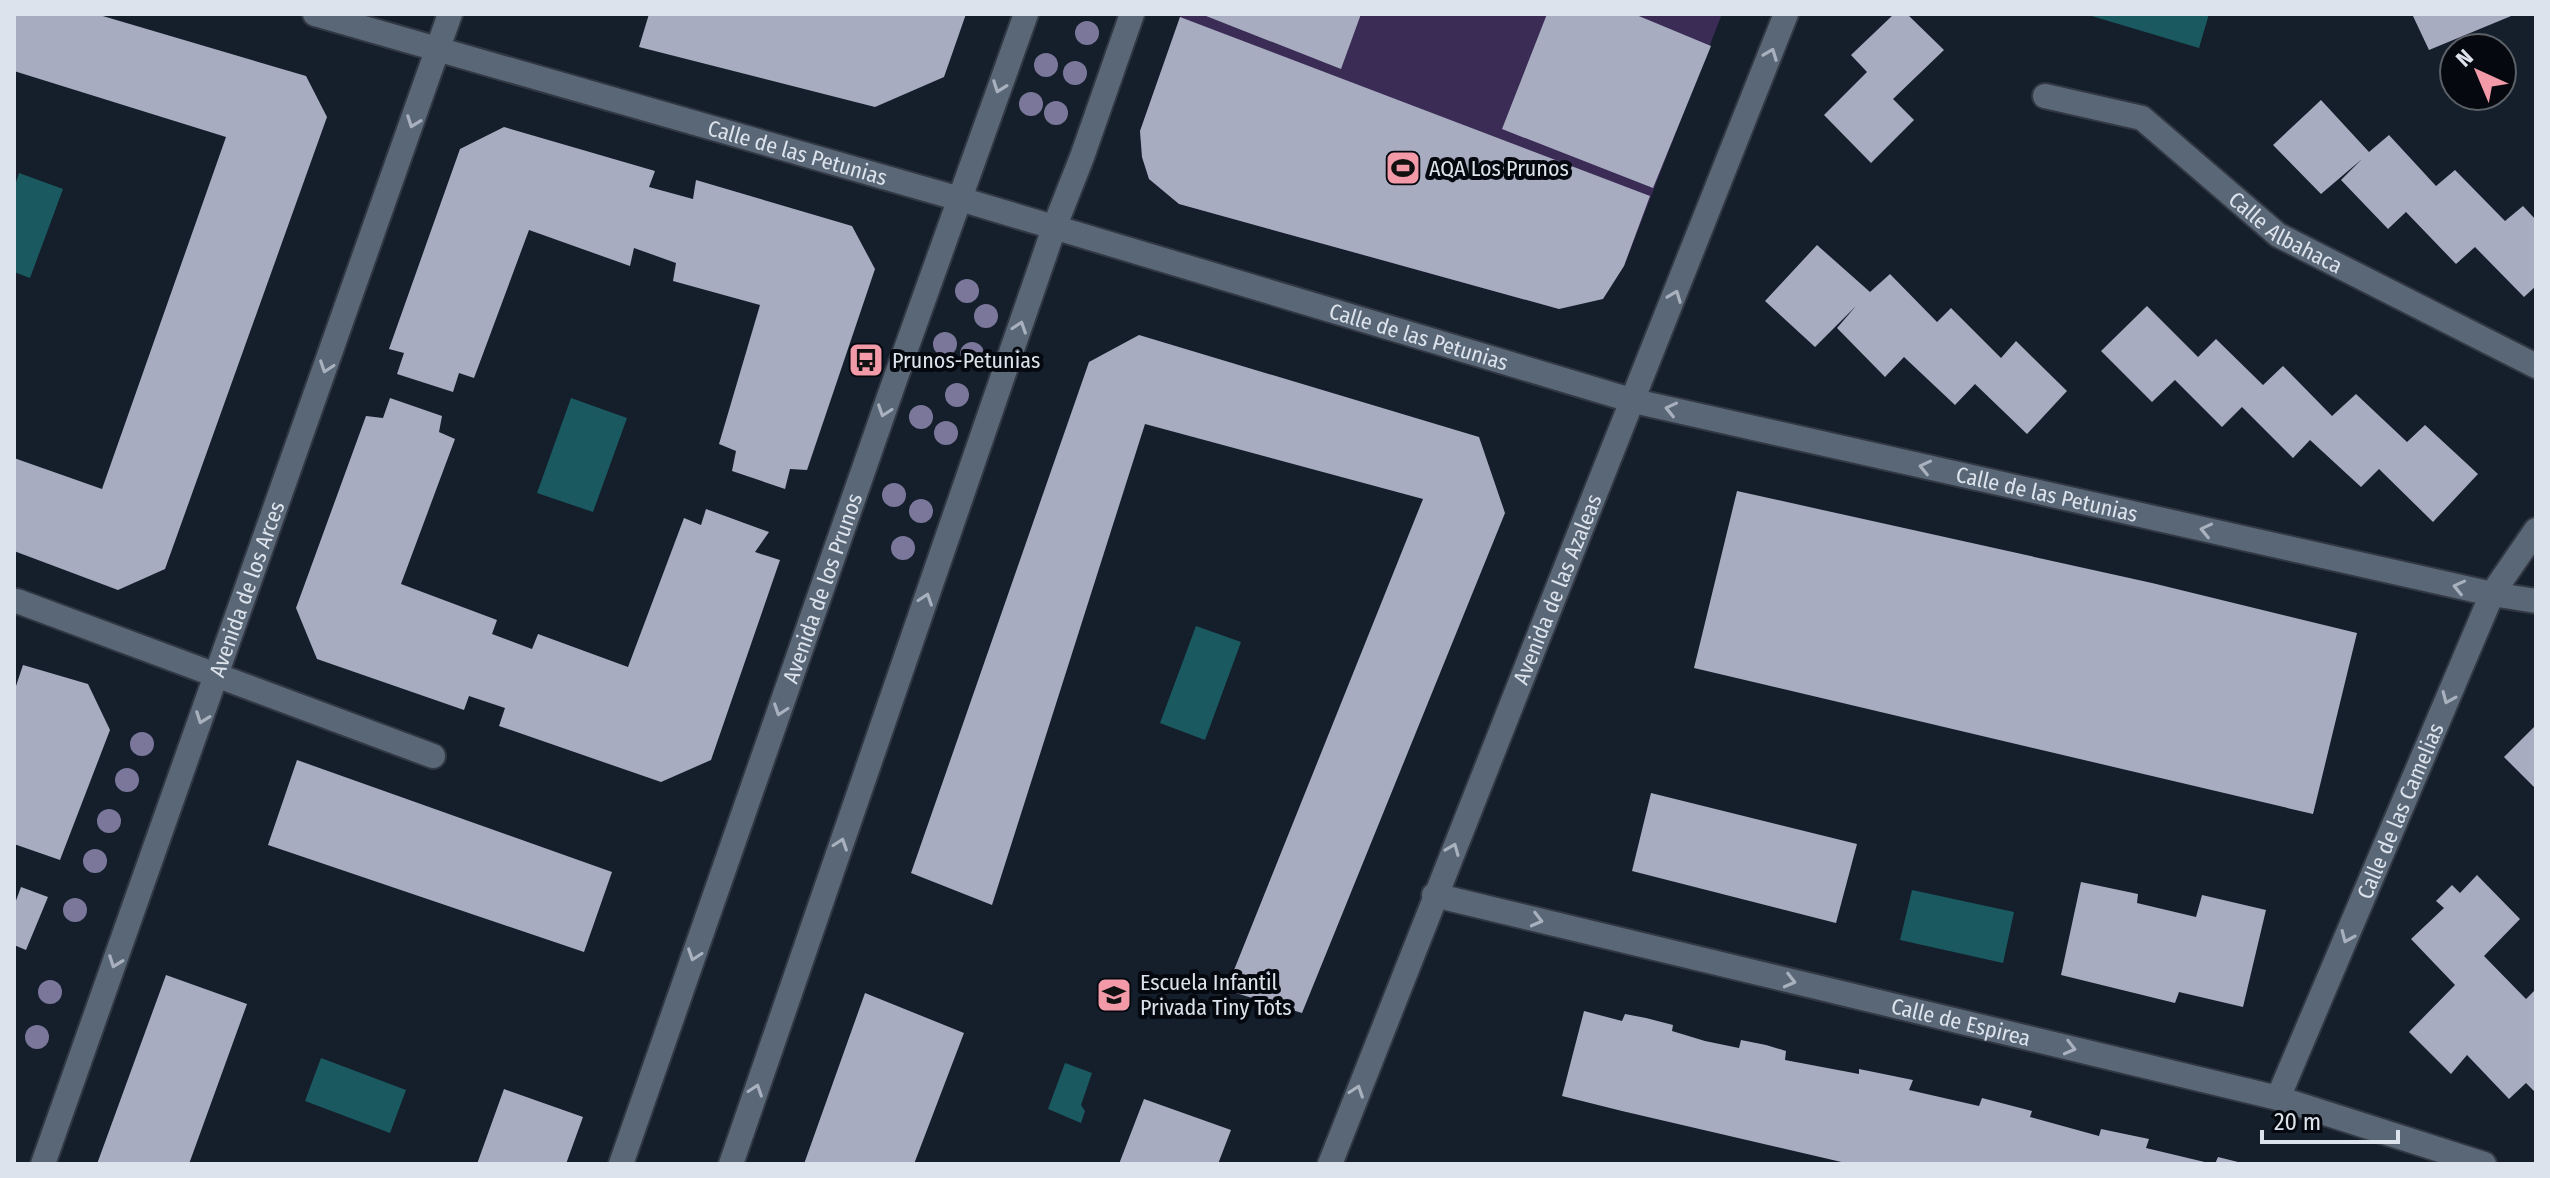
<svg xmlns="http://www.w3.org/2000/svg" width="2550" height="1178" viewBox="0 0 2550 1178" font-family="'Fira Sans Condensed',sans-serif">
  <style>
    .green { fill: #3b2c55 }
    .water { fill: #1b5960 }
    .building { fill: #a8acc0 }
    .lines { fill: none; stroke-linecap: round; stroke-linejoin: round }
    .lane-casing { stroke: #323843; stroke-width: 28 }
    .street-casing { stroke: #323843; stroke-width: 28 }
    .lane { stroke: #5a6777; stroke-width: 24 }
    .street { stroke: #5a6777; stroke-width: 24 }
    .tree { fill: #7b779b }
    .oneway { stroke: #a8b1bd }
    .labels { text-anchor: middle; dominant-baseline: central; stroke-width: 8; stroke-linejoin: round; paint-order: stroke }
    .street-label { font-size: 22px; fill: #dce3ec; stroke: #05080e }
    .poi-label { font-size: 22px; fill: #dce3ec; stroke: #05080e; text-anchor: start }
  </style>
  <rect width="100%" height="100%" fill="#141f2b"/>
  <!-- green -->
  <path class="green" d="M 1181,14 L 1722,14 L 1624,266 L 1559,309 L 1179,204 L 1149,179 L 1142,157 L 1140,131 Z"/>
  <!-- water -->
  <path class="water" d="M 2085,14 L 2209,14 L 2199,48 Z
    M 19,173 L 63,189 L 30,278 L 14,272 L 14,188 Z
    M 571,398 L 627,418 L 593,512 L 537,493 Z
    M 1196,626 L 1241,642 L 1205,740 L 1160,723 Z
    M 1912,890 L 2014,912 L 2003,963 L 1900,940 Z
    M 321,1058 L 406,1090 L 390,1133 L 305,1101 Z
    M 1065,1063 L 1092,1073 L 1081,1105 L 1085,1111 L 1081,1123 L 1048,1109 Z"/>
  <!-- building -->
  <path class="building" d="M 14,14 L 96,14 L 306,76 L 327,117 L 165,569 L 118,590 L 14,551 L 14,458 L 102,489 L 226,137 L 14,71 Z
    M 649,14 L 853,14 L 859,16 L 863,14 L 966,14 L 944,77 L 875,107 L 639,47 Z
    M 1201,14 L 1361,14 L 1341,69 Z
    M 1547,14 L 1634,14 L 1711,46 L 1653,188 L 1502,129 Z
    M 1894,14 L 1907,14 L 1944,50 L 1893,99 L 1914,120 L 1871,163 L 1824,115 L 1867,72 L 1851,55 Z
    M 2412,14 L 2516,14 L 2429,50 Z
    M 1180,17 L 1650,196 L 1624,266 L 1603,299 L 1559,309 L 1179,204 L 1149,179 L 1142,157 L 1140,131 Z
    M 2321,100 L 2369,152 L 2389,135 L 2436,186 L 2455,170 L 2505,221 L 2523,206 L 2536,220 L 2536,286 L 2524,297 L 2475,247 L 2456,264 L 2406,212 L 2388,229 L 2341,180 L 2362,159 L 2321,194 L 2273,145 Z
    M 504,127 L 655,171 L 649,187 L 693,199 L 696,180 L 852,226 L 875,269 L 807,470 L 790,469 L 785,489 L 732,471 L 736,451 L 719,444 L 760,305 L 673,281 L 676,263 L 634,248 L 630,266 L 529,230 L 474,378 L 459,373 L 453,392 L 397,374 L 404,353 L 389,349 L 460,149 Z
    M 1817,245 L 1870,292 L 1890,274 L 1937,322 L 1951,308 L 2001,358 L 2016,341 L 2067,391 L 2027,434 L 1975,384 L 1955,405 L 1904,357 L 1885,377 L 1837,328 L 1856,306 L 1815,347 L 1765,301 Z
    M 2147,306 L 2198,357 L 2216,339 L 2263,385 L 2283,366 L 2332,416 L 2356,394 L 2407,442 L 2425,425 L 2478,474 L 2433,522 L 2379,469 L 2361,487 L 2310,440 L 2293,458 L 2242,407 L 2222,427 L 2175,380 L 2152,402 L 2101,351 Z
    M 1139,335 L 1479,437 L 1505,513 L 1302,1013 L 1226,990 L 1423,499 L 1145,424 L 992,905 L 911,873 L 1089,362 Z
    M 390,398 L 442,416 L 439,432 L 455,439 L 401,584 L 497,620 L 492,634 L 532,649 L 538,634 L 628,667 L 684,518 L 701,525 L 706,509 L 769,532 L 755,552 L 780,560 L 711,760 L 661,782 L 499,726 L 505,708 L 469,696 L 464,710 L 317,659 L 296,608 L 366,416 L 383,418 Z
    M 1737,491 L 2152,583 L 2357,633 L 2313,814 L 1694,668 Z
    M 23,665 L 88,684 L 110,730 L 60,860 L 14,844 L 14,692 Z
    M 2536,725 L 2536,789 L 2504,757 Z
    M 297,760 L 612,872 L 584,952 L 268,845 Z
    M 1651,793 L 1857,844 L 1836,923 L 1632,871 Z
    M 2477,875 L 2520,919 L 2484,956 L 2526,999 L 2536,989 L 2536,1093 L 2526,1083 L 2509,1099 L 2467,1055 L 2451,1074 L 2409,1032 L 2455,985 L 2411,939 L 2444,908 L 2436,901 L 2452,885 L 2460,893 Z
    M 2081,882 L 2138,894 L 2137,903 L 2196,917 L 2202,895 L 2266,910 L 2243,1007 L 2179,992 L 2175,1003 L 2061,975 Z
    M 21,887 L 48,897 L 26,950 L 14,945 L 14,906 Z
    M 166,975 L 247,1004 L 189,1164 L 97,1164 Z
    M 865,993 L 964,1033 L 914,1164 L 804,1164 Z
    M 1584,1011 L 1622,1021 L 1625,1014 L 1646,1018 L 1673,1025 L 1672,1031 L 1705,1041 L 1739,1048 L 1741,1040 L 1766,1045 L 1786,1051 L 1785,1060 L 1859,1074 L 1859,1069 L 1913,1080 L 1909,1090 L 1979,1106 L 1982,1098 L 2032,1111 L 2030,1117 L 2099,1136 L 2101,1129 L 2149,1139 L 2146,1148 L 2213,1164 L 1850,1164 L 1622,1111 L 1562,1096 Z
    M 504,1089 L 583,1117 L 566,1164 L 477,1164 Z
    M 1144,1099 L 1231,1130 L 1218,1164 L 1119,1164 Z
    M 2218,1157 L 2242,1163 L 2242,1164 L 2215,1164 Z"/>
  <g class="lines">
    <defs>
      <path id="lane" d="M 17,601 L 433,756"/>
      <g id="street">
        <path id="s1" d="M 315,14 L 960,199 L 1634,401 L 2492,594 L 2536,601"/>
        <path id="s2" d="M 2045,96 L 2142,118 L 2278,235 L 2536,366"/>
        <path id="s3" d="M 1434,895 L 2278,1098 L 2484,1164"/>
        <path id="s4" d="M 2278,1098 L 2492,594 L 2536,530"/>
        <path id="s5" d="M 43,1164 L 450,14"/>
        <path id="s6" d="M 621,1164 L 897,374 L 1026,14"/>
        <path d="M 731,1164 L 1054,228 L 1082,157 L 1132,14"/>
        <path id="s7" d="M 1330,1164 C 1479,779 1635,398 1786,14"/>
      </g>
    </defs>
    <!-- lane casing -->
    <use href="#lane" class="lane-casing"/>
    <!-- street casing -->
    <use href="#street" class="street-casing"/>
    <!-- lane -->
    <use href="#lane" class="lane"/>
    <!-- street -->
    <use href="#street" class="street"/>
  </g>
  <!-- trees -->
  <g class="tree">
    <circle cx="1087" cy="33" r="12"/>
    <circle cx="1046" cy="65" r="12"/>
    <circle cx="1075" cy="73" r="12"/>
    <circle cx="1031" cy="104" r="12"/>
    <circle cx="1056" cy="113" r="12"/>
    <circle cx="967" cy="291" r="12"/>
    <circle cx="986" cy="316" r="12"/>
    <circle cx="945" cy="344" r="12"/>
    <circle cx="972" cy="354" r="12"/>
    <circle cx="957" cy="395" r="12"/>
    <circle cx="921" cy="417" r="12"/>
    <circle cx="946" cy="433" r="12"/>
    <circle cx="894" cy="495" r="12"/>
    <circle cx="921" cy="511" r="12"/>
    <circle cx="903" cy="548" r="12"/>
    <circle cx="142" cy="744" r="12"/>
    <circle cx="127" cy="780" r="12"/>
    <circle cx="109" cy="821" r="12"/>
    <circle cx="95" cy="861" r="12"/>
    <circle cx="75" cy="910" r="12"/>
    <circle cx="50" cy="992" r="12"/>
    <circle cx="37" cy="1037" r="12"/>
  </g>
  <!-- one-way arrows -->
  <defs><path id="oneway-chevron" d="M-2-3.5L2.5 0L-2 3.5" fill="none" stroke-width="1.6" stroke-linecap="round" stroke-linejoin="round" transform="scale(2)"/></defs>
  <g class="oneway">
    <use href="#oneway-chevron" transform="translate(1771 54) rotate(-69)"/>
    <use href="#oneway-chevron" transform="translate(999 87) rotate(110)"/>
    <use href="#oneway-chevron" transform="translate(413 122) rotate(110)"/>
    <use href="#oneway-chevron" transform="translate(1675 296) rotate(-69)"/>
    <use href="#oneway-chevron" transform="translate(1020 327) rotate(-71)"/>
    <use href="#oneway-chevron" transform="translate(326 367) rotate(109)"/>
    <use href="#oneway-chevron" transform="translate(1671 409) rotate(-167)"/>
    <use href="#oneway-chevron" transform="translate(884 411) rotate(109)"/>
    <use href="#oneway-chevron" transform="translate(1925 467) rotate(-167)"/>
    <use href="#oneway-chevron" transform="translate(2206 530) rotate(-167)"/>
    <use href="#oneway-chevron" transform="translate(2459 587) rotate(-167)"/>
    <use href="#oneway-chevron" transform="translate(926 599) rotate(-71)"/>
    <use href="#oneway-chevron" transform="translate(2448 698) rotate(113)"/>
    <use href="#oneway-chevron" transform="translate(780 710) rotate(109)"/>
    <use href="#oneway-chevron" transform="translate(202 718) rotate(110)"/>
    <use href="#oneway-chevron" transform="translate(841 844) rotate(-71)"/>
    <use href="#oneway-chevron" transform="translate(1453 849) rotate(-68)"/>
    <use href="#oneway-chevron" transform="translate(1537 920) rotate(14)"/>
    <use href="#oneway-chevron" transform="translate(2347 937) rotate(113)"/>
    <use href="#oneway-chevron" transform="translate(694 955) rotate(109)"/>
    <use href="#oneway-chevron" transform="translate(115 962) rotate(110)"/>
    <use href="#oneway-chevron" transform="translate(1790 981) rotate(14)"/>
    <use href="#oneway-chevron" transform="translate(2070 1048) rotate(14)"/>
    <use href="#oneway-chevron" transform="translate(756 1090) rotate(-71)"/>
    <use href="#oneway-chevron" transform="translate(1357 1091) rotate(-71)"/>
  </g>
  <!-- icons -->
  <defs>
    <symbol id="stadium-square" viewBox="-11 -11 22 22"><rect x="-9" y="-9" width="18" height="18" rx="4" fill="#f39aa9" stroke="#05080e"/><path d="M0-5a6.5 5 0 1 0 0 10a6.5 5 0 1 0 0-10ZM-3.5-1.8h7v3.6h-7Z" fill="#111"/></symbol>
    <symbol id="bus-square" viewBox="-11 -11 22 22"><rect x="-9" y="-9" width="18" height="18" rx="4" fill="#f39aa9" stroke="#05080e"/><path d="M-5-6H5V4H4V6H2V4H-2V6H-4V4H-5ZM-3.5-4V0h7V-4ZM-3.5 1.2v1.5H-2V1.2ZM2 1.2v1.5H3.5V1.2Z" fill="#111"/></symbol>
    <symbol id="school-square" viewBox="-11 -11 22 22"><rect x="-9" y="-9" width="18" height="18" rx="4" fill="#f39aa9" stroke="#05080e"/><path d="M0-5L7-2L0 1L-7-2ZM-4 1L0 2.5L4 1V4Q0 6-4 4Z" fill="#111"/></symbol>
  </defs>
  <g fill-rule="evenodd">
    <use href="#stadium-square" x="1383" y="148" width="40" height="40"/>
    <use href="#bus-square" x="846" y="340" width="40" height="40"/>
    <use href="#school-square" x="1094" y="975" width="40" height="40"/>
  </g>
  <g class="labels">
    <!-- street labels -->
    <g class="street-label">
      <text stroke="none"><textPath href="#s1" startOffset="502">Calle de las Petunias</textPath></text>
      <text stroke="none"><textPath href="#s2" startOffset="284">Calle Albahaca</textPath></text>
      <text stroke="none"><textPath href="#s1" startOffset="1150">Calle de las Petunias</textPath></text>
      <text stroke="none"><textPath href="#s1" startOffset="1798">Calle de las Petunias</textPath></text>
      <text stroke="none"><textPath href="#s6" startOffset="610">Avenida de los Prunos</textPath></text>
      <text stroke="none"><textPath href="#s5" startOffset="610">Avenida de los Arces</textPath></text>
      <text stroke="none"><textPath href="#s7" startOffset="618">Avenida de las Azaleas</textPath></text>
      <text stroke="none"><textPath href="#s4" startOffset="312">Calle de las Camelias</textPath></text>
      <text stroke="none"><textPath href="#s3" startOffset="542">Calle de Espirea</textPath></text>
    </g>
    <!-- poi labels -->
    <g class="poi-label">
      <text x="1429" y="168">AQA Los Prunos</text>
      <text x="892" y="360">Prunos-Petunias</text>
      <text x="1140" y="982">Escuela Infantil<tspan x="1140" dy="25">Privada Tiny Tots</tspan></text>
    </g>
  </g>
  <!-- border -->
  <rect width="2550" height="1178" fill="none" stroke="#dce3ec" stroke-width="32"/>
  <!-- north arrow -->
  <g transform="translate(2478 72) rotate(316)"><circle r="38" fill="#05080e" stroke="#5b6067" stroke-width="2"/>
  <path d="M0-6L14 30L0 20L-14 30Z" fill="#f39aa9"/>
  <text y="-12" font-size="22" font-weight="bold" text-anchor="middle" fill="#dce3ec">N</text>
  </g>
  <!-- scale -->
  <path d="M2262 1130v12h136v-12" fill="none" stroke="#dce3ec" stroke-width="4"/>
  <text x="2274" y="1130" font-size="24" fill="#dce3ec" stroke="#05080e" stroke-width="6" paint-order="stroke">20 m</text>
</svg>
